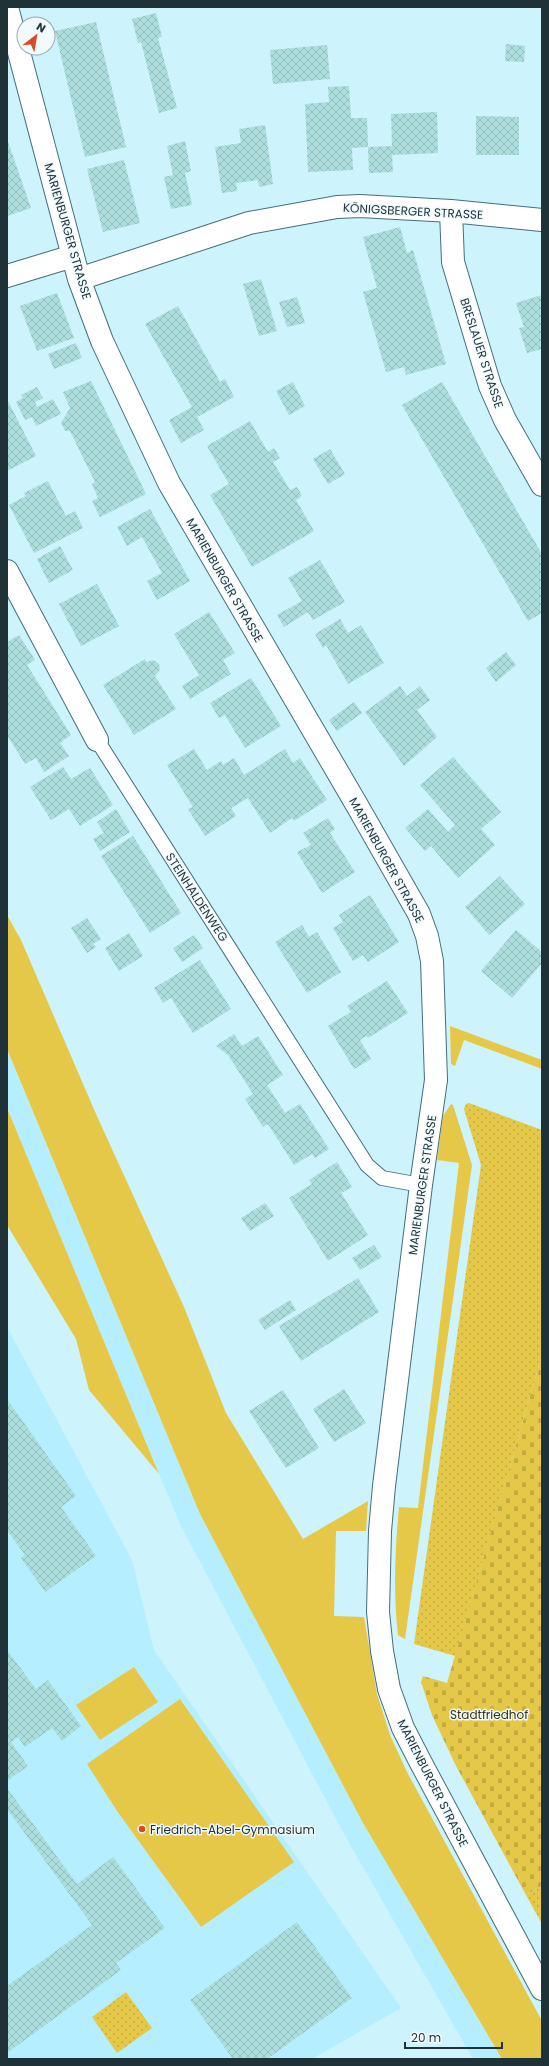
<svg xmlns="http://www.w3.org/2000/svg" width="549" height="2066" viewBox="0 0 549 2066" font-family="Poppins,sans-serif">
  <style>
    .built { fill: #b5efff }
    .grass { fill: #e5c847 }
    .cemetery { fill: url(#cemetery-stones) }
    .park { fill: url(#park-dots) }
    .building { fill: url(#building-cross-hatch) }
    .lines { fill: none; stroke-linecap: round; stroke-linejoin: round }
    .lane-casing { stroke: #436f7b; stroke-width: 16 }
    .street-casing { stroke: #436f7b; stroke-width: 24 }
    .lane { stroke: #fff; stroke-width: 14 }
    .street { stroke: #fff; stroke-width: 22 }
    .poi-dot { fill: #d54c25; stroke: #f1fafd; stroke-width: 1.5 }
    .labels { text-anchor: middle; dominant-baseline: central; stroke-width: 3; stroke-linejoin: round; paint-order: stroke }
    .street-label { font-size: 12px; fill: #1f3237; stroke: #f1fafd }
    .park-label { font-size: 12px; fill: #36301b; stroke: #f1fafd }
    .poi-label { font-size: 12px; fill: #1f3237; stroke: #f1fafd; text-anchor: start }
  </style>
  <defs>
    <pattern id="cemetery-stones" width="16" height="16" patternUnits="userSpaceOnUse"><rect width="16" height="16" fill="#e5c847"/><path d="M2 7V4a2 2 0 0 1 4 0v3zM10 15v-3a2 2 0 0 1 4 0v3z" fill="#c4ac3f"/></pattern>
    <pattern id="park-dots" width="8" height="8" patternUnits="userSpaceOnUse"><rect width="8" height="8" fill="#e5c847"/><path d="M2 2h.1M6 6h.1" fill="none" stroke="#c4ac3f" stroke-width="1.8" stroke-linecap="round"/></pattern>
    <pattern id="building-cross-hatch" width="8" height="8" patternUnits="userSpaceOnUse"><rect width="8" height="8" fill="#abdedd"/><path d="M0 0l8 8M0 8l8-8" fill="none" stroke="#93bfbe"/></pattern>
  </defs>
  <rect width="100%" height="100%" fill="#cdf3fd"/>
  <!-- built -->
  <path class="built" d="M 7,1050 L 200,1514 L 363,1823 L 502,2059 L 473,2059 L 344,1834 L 180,1524 L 7,1108 Z
    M 7,1327 L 132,1560 L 154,1650 L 401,2008 L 312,2059 L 7,2059 Z"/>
  <!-- grass -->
  <path class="grass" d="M 7,915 L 21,940 L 96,1114 L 184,1307 L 226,1413 L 303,1539 L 368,1501 L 366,1531 L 336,1531 L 334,1616 L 364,1617 L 377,1694 L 390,1735 L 407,1772 L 542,2021 L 542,2059 L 502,2059 L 363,1823 L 200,1514 L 7,1049 Z
    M 450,1026 L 542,1060 L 542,1069 L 464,1040 L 455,1066 L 451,1064 Z
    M 451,1104 L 453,1105 L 472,1165 L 405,1639 L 398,1635 C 393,1592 395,1550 399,1507 L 418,1508 L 459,1163 L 437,1160 L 443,1116 Z
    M 7,1108 L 159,1474 L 89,1390 L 76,1339 L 7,1225 Z
    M 134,1667 L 158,1702 L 100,1740 L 76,1705 Z
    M 180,1699 L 294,1862 L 201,1927 L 117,1811 L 87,1764 Z"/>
  <!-- cemetery -->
  <path class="cemetery" d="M 542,1355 L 542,1886 L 526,1895 L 455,1764 L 432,1715 L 421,1682 L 423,1676 L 447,1683 Z"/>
  <!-- park -->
  <path class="park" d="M 469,1103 L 542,1130 L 542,1355 L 455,1656 L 414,1644 L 481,1165 L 464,1109 L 466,1104 Z
    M 542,1886 L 542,1924 L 526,1895 Z
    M 126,1992 L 152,2028 L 117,2053 L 92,2017 Z"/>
  <!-- building -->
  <path class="building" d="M 156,13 L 162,37 L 158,38 L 177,108 L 159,113 L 141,42 L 138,43 L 132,19 Z
    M 96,22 L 126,147 L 85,157 L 55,31 Z
    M 506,44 L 525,46 L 524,62 L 505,61 Z
    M 327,45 L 330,79 L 273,84 L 270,50 Z
    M 349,86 L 351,118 L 367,118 L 368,147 L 352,148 L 353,170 L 308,172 L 305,104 L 329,102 L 328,87 Z
    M 437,112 L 438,153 L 392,155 L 393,172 L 369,173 L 368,147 L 392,146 L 391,114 Z
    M 476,116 L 519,117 L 519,155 L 476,155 Z
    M 265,125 L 273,184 L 259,187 L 258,180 L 236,183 L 237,191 L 222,193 L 215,147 L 241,143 L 239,129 Z
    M 7,139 L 31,208 L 7,216 Z
    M 185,141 L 191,171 L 185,173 L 192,205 L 171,209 L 164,177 L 173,175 L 167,146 Z
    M 124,160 L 140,223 L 103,232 L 87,169 Z
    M 400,227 L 407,253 L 413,250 L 446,364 L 406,375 L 404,367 L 386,372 L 363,292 L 377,288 L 363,237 Z
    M 261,279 L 277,331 L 259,336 L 243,284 Z
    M 57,293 L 74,338 L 37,351 L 20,306 Z
    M 542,295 L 542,349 L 527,353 L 519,328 L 524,327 L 516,303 Z
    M 297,297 L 305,323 L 287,327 L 279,302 Z
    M 178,306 L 220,382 L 225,379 L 234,397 L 197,417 L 204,430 L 181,443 L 169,420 L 192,407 L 145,324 Z
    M 76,343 L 82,358 L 54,369 L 48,354 Z
    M 91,381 L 146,494 L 100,517 L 92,501 L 98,498 L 92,484 L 95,482 L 70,431 L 65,431 L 61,423 L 70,408 L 63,392 Z
    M 293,382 L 305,406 L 289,415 L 276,391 Z
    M 442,382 L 542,554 L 542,613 L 528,621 L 402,405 Z
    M 37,387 L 43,398 L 35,402 L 37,407 L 53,399 L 61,414 L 36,426 L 32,417 L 25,420 L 16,402 L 23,398 L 21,395 Z
    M 7,399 L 36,456 L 7,471 Z
    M 250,421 L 268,452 L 274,448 L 280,458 L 273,462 L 290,490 L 297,487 L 302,496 L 296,500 L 314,531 L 252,567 L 210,495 L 229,484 L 207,446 Z
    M 330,449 L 345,474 L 328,484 L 313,459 Z
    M 48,481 L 66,516 L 75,511 L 83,528 L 34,553 L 9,505 L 26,496 L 24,493 Z
    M 150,509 L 190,581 L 157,600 L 147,581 L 162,573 L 142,537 L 127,546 L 117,527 Z
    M 60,546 L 73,570 L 49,583 L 37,559 Z
    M 320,560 L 345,602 L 313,620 L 308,612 L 284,627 L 277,615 L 302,601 L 288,578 Z
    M 97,584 L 119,626 L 81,646 L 59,604 Z
    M 209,612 L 235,653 L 223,660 L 231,674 L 190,699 L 182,686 L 199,675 L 174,634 Z
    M 340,619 L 348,633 L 361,625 L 384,663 L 348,684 L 326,645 L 323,648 L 315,634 Z
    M 19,635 L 35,660 L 27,665 L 71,735 L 60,743 L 69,756 L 44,772 L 36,758 L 25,764 L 7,735 L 7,642 Z
    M 506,652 L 516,665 L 496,682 L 486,668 Z
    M 145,659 L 146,662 L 154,660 L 159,664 L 160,670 L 155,676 L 176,709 L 134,735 L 103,685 Z
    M 251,678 L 281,726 L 245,748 L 225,715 L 219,718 L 210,703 Z
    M 400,686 L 407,696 L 420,686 L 430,700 L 417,710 L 437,737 L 404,766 L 365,712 Z
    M 354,702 L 362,713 L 337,731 L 329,720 Z
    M 194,749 L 207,770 L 221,761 L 223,765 L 234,758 L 244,775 L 285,749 L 293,763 L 300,758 L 327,800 L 294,821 L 292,818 L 270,833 L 248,798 L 231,808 L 236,816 L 205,836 L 188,809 L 193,807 L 167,765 Z
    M 453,757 L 501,812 L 481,829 L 495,845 L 458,878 L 431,846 L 425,851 L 405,828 L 428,809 L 448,832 L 455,825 L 420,785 Z
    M 63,767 L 71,779 L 90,768 L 113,805 L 80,826 L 69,809 L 51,820 L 30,787 Z
    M 116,809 L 130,832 L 100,851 L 93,839 L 104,833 L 97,822 Z
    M 328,818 L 335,829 L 330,833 L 355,872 L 322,893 L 297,852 L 311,845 L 303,833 Z
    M 133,836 L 181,913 L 150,933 L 101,856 Z
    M 500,876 L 525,904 L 489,935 L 465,907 Z
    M 370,895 L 399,942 L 368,962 L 363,955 L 353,961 L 333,928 L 343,922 L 339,915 Z
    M 87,918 L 101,939 L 93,944 L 96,947 L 87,953 L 71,928 Z
    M 302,925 L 309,937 L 317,932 L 341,972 L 307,993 L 275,942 Z
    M 516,930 L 542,952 L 542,963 L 512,998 L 481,971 Z
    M 129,933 L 143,956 L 119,971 L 105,948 Z
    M 194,935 L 203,948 L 182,962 L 173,948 Z
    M 200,960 L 231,1009 L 193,1033 L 171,998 L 163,1003 L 154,988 Z
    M 387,981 L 408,1013 L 368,1038 L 366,1036 L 360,1040 L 371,1059 L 354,1069 L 328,1026 L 351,1012 L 347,1006 Z
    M 234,1034 L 242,1046 L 258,1036 L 283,1075 L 267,1085 L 285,1113 L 300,1104 L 329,1149 L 315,1158 L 312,1154 L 294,1165 L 268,1124 L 263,1127 L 245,1099 L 253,1094 L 228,1055 L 216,1046 Z
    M 337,1162 L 352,1187 L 341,1193 L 368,1235 L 328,1261 L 289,1198 L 312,1184 L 309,1180 Z
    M 265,1203 L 274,1216 L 250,1231 L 241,1218 Z
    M 374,1245 L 382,1257 L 360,1270 L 352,1258 Z
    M 358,1278 L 379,1312 L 301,1361 L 279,1326 Z
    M 290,1300 L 296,1310 L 265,1330 L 258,1320 Z
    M 344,1389 L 366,1423 L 334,1442 L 313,1409 Z
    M 283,1390 L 319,1448 L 286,1468 L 249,1411 Z
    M 7,1399 L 76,1496 L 61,1507 L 96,1556 L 45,1592 L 21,1558 L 25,1555 L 7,1530 Z
    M 7,1650 L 36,1689 L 48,1680 L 81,1726 L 62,1741 L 52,1728 L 25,1747 L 18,1737 L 11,1742 L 28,1766 L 7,1781 Z
    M 7,1788 L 77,1884 L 113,1857 L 165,1928 L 116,1963 L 121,1970 L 7,2053 L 7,1986 L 92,1925 L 7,1809 Z
    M 297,1922 L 352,1998 L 267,2059 L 233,2059 L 190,2000 Z"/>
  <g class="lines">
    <defs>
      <path id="lane" d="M 97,740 L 367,1165 L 382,1178 L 421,1185"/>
      <path id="street" d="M 7,7 L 79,279 L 102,341 L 169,483 L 358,807 L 419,914 L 427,936 L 432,961 L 436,1080 L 421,1185 L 384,1486 L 380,1531 L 378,1612 L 382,1651 L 389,1689 L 403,1728 L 421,1763 L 542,1989
        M 451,211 L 453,262 L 490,386 L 505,420 L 542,485
        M 7,276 L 73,256
        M 79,279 L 249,223 L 337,207 L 360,206 L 451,211 L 542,220
        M 7,571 L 97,740"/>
    </defs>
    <!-- lane casing -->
    <use href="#lane" class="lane-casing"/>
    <!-- street casing -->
    <use href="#street" class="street-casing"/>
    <!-- lane -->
    <use href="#lane" class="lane"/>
    <!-- street -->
    <use href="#street" class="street"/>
  </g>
  <!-- markers -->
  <circle class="poi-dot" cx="142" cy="1829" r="4"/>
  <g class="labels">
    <!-- street labels -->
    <g class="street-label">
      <text transform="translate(413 211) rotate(3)">KÖNIGSBERGER STRASSE</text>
      <text transform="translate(68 231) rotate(74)">MARIENBURGER STRASSE</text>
      <text transform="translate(482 353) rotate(72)">BRESLAUER STRASSE</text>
      <text transform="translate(225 580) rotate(60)">MARIENBURGER STRASSE</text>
      <text transform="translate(387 860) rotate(61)">MARIENBURGER STRASSE</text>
      <text transform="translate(197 897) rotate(57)">STEINHALDENWEG</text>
      <text transform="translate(422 1185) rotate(-82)">MARIENBURGER STRASSE</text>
      <text transform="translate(433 1783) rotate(63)">MARIENBURGER STRASSE</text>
    </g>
    <!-- park labels -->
    <g class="park-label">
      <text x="489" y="1714">Stadtfriedhof</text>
    </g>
    <!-- poi labels -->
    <g class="poi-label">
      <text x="150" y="1829">Friedrich-Abel-Gymnasium</text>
    </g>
  </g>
  <!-- border -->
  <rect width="549" height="2066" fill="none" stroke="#1f3237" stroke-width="16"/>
  <!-- north arrow -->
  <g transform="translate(36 36) rotate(31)"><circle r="19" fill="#f1fafd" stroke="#9daaae"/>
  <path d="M0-3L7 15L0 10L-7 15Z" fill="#d54c25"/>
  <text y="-6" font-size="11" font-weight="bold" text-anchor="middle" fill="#1f3237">N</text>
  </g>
  <!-- scale -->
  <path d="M405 2042v6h97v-6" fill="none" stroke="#1f3237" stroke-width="2"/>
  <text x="411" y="2042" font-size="12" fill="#1f3237" stroke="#f1fafd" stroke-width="3" paint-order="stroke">20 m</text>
</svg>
